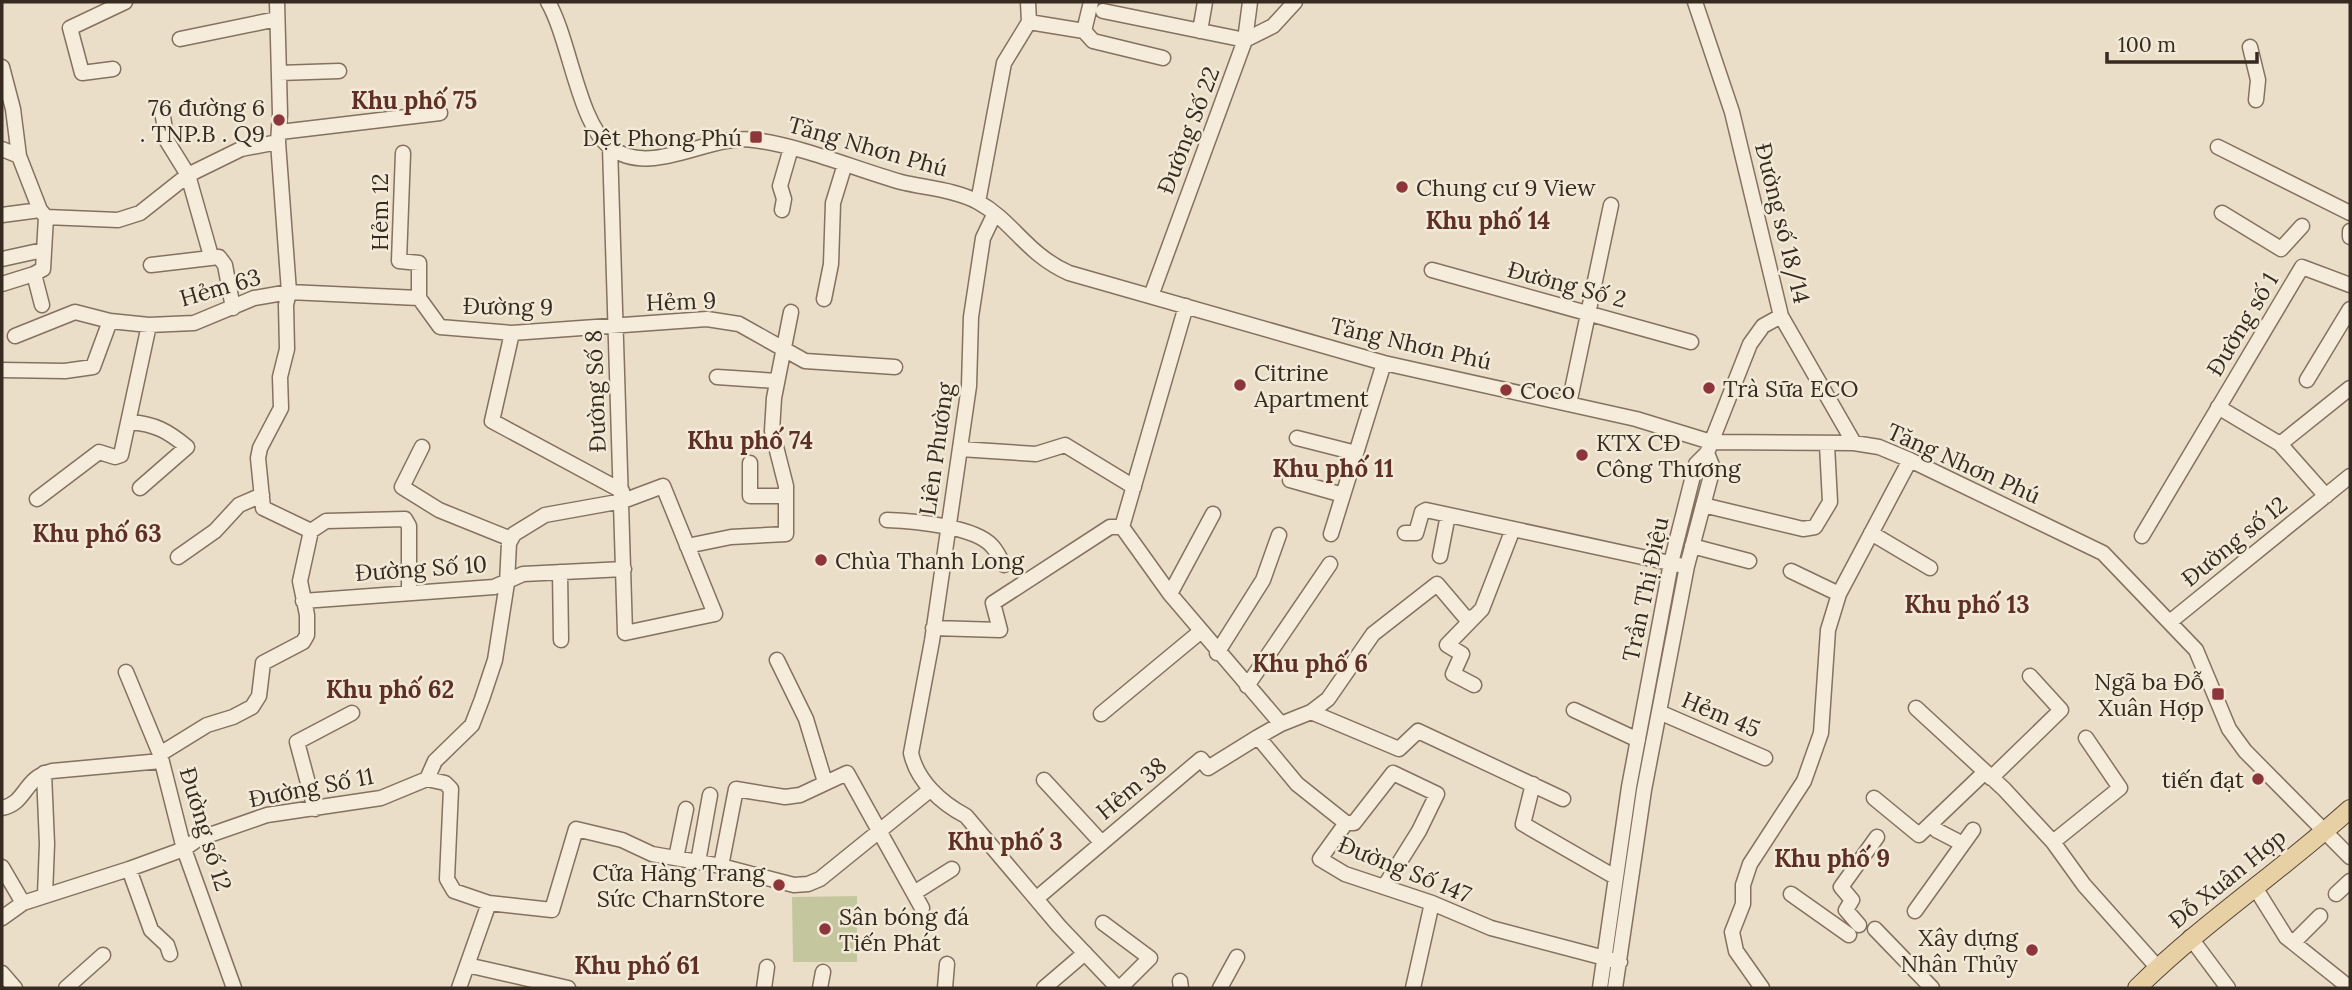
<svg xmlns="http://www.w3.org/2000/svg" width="2352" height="990" viewBox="0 0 2352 990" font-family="Lora,serif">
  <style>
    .green { fill: #c4c79d }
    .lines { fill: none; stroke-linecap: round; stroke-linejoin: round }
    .minor-casing { stroke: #84715f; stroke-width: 17 }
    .major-casing { stroke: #524033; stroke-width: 20 }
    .minor { stroke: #f5ecdb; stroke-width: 14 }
    .major { stroke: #e8d0a5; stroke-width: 18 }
    .poi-dot { fill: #8c363b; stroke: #f2e9d7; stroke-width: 2.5 }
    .labels { text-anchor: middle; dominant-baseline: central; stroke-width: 5; stroke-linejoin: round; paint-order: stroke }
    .poi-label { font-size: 23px; fill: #362a21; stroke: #f2e9d7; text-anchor: start }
    .street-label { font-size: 23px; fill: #362a21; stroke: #f2e9d7 }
    .neighbourhood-label { font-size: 24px; font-weight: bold; fill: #5e2f25; stroke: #f2e9d7 }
  </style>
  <rect width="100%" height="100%" fill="#eadec8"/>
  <!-- green -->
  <path class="green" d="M 857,896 L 857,962 L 793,962 L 792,897 Z"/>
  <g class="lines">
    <defs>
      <path id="minor" d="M 548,2 C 570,40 578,122 610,147 C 651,179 709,133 754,140 C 805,147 852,168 901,182 C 926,188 956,190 978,202 C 1013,221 1026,254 1069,273 L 1384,363 L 1636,419 L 1711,442 L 1854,443 L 1879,447 L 1910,460 L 2103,553 L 2196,650 L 2229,729 L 2245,751 L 2350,857
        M 1695,2 L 1732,112 L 1781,316 L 1854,443
        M 1103,11 L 1245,40 L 1250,2
        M 1029,22 L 1084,31 L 1091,2
        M 1084,31 L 1093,41 L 1163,58
        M 1200,31 L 1205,2
        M 180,39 L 277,19
        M 2250,47 L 2258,80 L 2256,100
        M 2,67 L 13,109 L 19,156
        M 113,69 L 82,73 L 70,28 L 125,2
        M 279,73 L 339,71
        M 162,111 L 167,141 L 188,175 L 211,256
        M 280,132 L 440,113
        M 2218,147 L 2350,213
        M 2,149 L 19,156 L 40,210 L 46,217 L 118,220 L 140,213 L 188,175 L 241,149 L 278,142
        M 403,153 L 399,261 L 419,263 L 419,298
        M 978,202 L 1004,63 L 1029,22 L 1028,2
        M 782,210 L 784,199 L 780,186 L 791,148
        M 2222,213 L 2281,249 L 2302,226
        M 2,215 L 40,210
        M 994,215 L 983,238 L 971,317 L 969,386 L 932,641 L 911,753 C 917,781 941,803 966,816 L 1059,926 L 1118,988
        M 2350,231 L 2350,237
        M 2,259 L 43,250
        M 151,265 L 219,257 L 225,265 L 233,308
        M 1432,270 L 1691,342
        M 2,284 L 34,274
        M 1151,296 L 1245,40 L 1273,26 L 1295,2
        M 419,298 L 440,327 L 512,333 L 707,319 L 739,324 L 805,361 L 895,367
        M 824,299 L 831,264 L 833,203 L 845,164
        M 42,305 L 34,274 L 43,269 L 46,217
        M 512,333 L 492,421 L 622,491
        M 15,336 L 75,312 L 110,321
        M 2,370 L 65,371 L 93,367 L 110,321 L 149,325 L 194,323 L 254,298 L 289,292 L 419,298
        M 717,377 L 777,381
        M 2307,380 L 2350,309
        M 1569,404 L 1611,205
        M 2218,407 L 2280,444 L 2326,496
        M 130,422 C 155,424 168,431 187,447 L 140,488
        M 1297,438 L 1356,453
        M 2280,444 L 2350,388
        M 422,447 L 402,487 L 439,510 L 511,539
        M 960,449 L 1036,454 L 1065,445 L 1134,487
        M 750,463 L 750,496 L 786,496
        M 1290,480 L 1343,495
        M 37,499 L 99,452 L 115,457 L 121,455 L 149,325
        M 1703,505 L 1803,529 L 1815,527 L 1830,502 L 1827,445
        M 887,520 C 912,521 975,526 992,546 C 997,551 1000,559 1004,565
        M 1122,527 L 1170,594 L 1281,724 L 1258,737 L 1297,784 L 1346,823 L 1320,859 L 1345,874 L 1432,903 L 1491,928 L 1620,962
        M 1122,527 L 1186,306
        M 311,531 L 326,521 L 405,519 L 409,526 L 409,591
        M 1405,533 L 1416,533 L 1422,512 L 1426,510 L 1679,565
        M 1871,533 L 1930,568
        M 1331,534 L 1384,363
        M 2142,536 L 2302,267 L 2350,285
        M 687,546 L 731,537 L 786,534 L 786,486 L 772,431 L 774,398 L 791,312
        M 1692,546 L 1749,561
        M 1440,556 L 1448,515
        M 178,557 L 215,531 L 239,505 L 262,495
        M 1791,571 L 1839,594
        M 560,572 L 561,640
        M 1170,594 L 1213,514
        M 303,601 L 494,587 L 523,574 L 624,569
        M 2171,621 L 2350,476
        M 933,628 L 1000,630 L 993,603 L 1110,527 L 1122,527
        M 1217,653 L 1263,580 L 1279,535
        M 777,660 L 806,719 L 825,782
        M 126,672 L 160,754
        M 1474,685 L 1453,674 L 1462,654 L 1447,645 L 1482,609 L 1513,529
        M 1247,686 L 1330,564
        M 1916,708 L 2004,789 L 2053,842 L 2084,885 L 2158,968
        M 1574,710 L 1638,740
        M 1311,712 L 1399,749 L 1418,731 L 1563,799
        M 1659,712 L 1765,758
        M 1101,714 L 1200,632
        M 1281,724 L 1311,712 L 1328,699 L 1373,634 L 1437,584 L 1465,617 L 1472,618
        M 44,773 L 47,844 L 45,895
        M 1991,778 L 2061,710 L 2030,676
        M 427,779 L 445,783 L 451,789 L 447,879 L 454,891 L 489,903 L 552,910 L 576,829 L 622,840 L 652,854 L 721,866 L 794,885 L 808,884 L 820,879 L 930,790
        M 1044,780 L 1102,843
        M 1533,784 L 1523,824 L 1615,877
        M 1874,798 L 1919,835 L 1985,772
        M 2,808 C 27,803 23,778 52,771 L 161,761
        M 315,809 L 297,742 L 352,713
        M 1346,823 L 1354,823 L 1393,773 L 1437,794 L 1419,831 L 1384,887
        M 1936,830 L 1961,843
        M 2053,842 L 2120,788 L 2086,738
        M 676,858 L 686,809
        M 698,862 L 710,795
        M 721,866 L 736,789 L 785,797 L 800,795 L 847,773 L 922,908
        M 2,867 L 23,903
        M 129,869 L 151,930 L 167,945 L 170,954
        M 2256,889 L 2286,937 L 2350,988
        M 914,893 L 952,869
        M 1791,894 L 1849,935
        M 2336,894 L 2350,881
        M 1037,898 L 1201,759 L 1208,768 L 1258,737
        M 1915,911 L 1973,830
        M 2,918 L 23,903 L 129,869 L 184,849 L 198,839 L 267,815 L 381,798 L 427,779 L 435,761 L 472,725 L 482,699 L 495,660 L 507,583 L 509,543 L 514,534 L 545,515 L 623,501 L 663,486 L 715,614 L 625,633 L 610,147
        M 1103,923 L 1150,958 L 1120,988
        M 1859,925 L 1846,910 L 1852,900 L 1841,887 L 1877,837
        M 1875,929 L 1932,988
        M 2190,937 L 2228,988
        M 2294,942 L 2320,916
        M 467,965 L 568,988
        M 2,973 L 15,988
        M 1180,981 L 1181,988
        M 66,988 L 103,955
        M 234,988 L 184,849 L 160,754 L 207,725 L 233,717 L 252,707 L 259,696 L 263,663 L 303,642 L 307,635 L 307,615 L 300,581 L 311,531 L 263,508 L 258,458 L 260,448 L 281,408 L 280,377 L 287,349 L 286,305 L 289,292 L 278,142 L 280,114 L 277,2
        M 459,988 L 489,903
        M 764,988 L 767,967
        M 820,988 L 823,972
        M 945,988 L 947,964
        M 1044,988 L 1085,953
        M 1220,988 L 1237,957
        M 1413,988 L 1432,903
        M 1600,988 L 1629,787 L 1671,563 L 1696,464 L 1707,453 L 1750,344 L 1763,326 L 1781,316
        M 1615,988 L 1644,790 L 1687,566 L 1713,468 L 1707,453
        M 1762,988 L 1736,951 L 1732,932 L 1743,904 L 1743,885 L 1750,864 L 1804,781 L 1821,733 L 1828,630 L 1839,594 L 1910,460"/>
      <path id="major" d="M 2137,988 C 2203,923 2281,871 2350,809"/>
    </defs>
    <!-- minor casing -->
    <use href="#minor" class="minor-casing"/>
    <!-- major casing -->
    <use href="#major" class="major-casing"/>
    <!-- minor -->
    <use href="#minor" class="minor"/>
    <!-- major -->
    <use href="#major" class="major"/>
  </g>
  <!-- markers -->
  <g class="poi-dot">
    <circle cx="279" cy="120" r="7"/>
    <rect x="749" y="130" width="14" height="14" rx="3.5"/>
    <circle cx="1402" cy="187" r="7"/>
    <circle cx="1240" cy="385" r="7"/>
    <circle cx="1709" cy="388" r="7"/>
    <circle cx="1506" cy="390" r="7"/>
    <circle cx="1582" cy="455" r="7"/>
    <circle cx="821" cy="560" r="7"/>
    <rect x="2211" y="687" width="14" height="14" rx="3.5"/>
    <circle cx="2258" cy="779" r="7"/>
    <circle cx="779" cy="885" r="7"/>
    <circle cx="825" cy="929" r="7"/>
    <circle cx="2032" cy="950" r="7"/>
  </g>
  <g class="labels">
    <!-- poi labels -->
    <g class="poi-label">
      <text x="265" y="107" text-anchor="end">76 đường 6<tspan x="265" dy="26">. TNP.B . Q9</tspan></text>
      <text x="742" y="137" text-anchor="end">Dệt Phong Phú</text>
      <text x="1416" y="187">Chung cư 9 View</text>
      <text x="1254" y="372">Citrine<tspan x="1254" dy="26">Apartment</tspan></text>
      <text x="1723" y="388">Trà Sữa ECO</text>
      <text x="1520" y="390">Coco</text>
      <text x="1596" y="442">KTX CĐ<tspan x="1596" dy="26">Công Thương</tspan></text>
      <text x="835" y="560">Chùa Thanh Long</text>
      <text x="2204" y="681" text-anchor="end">Ngã ba Đỗ<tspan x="2204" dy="26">Xuân Hợp</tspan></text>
      <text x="2244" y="779" text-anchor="end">tiến đạt</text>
      <text x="765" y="872" text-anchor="end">Cửa Hàng Trang<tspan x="765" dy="26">Sức CharnStore</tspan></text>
      <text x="839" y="916">Sân bóng đá<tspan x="839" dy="26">Tiến Phát</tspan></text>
      <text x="2018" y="937" text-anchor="end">Xây dựng<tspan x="2018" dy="26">Nhân Thủy</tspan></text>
    </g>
    <!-- street labels -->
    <g class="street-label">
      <text transform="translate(1188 130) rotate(-69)">Đường Số 22</text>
      <text transform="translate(868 146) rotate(16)">Tăng Nhơn Phú</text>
      <text transform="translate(379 212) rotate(-90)">Hẻm 12</text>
      <text transform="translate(1783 223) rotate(76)">Đường số 18/14</text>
      <text transform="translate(1567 284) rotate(15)">Đường Số 2</text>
      <text transform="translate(220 287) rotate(-16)">Hẻm 63</text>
      <text transform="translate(681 301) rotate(-2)">Hẻm 9</text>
      <text transform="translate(508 306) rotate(1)">Đường 9</text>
      <text transform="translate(2242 324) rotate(-59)">Đường số 1</text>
      <text transform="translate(1411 343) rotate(13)">Tăng Nhơn Phú</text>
      <text transform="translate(595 391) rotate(-92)">Đường Số 8</text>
      <text transform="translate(936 449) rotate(-82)">Liên Phường</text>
      <text transform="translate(1964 463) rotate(24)">Tăng Nhơn Phú</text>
      <text transform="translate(2234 541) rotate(-39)">Đường số 12</text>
      <text transform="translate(421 568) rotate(-4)">Đường Số 10</text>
      <text transform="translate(1645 589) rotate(-78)">Trần Thị Điệu</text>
      <text transform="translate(1721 714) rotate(23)">Hẻm 45</text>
      <text transform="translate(311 787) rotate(-11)">Đường Số 11</text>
      <text transform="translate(1131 788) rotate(-40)">Hẻm 38</text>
      <text transform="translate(206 829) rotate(73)">Đường số 12</text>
      <text transform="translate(1405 869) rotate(22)">Đường Số 147</text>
      <text transform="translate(2227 878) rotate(-39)">Đỗ Xuân Hợp</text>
    </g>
    <!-- neighbourhood labels -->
    <g class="neighbourhood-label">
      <text x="414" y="100">Khu phố 75</text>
      <text x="1488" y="220">Khu phố 14</text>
      <text x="750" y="440">Khu phố 74</text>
      <text x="1333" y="468">Khu phố 11</text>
      <text x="97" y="533">Khu phố 63</text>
      <text x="1967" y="604">Khu phố 13</text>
      <text x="1310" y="663">Khu phố 6</text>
      <text x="390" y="689">Khu phố 62</text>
      <text x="1005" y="841">Khu phố 3</text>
      <text x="1832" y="858">Khu phố 9</text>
      <text x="637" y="965">Khu phố 61</text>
    </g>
  </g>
  <!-- border -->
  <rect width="2352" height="990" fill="none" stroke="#362a21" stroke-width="7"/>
  <!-- scale -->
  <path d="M2107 52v10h150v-10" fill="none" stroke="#362a21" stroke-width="3.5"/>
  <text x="2118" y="52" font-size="21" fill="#362a21" stroke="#f2e9d7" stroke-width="5" paint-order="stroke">100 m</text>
</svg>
